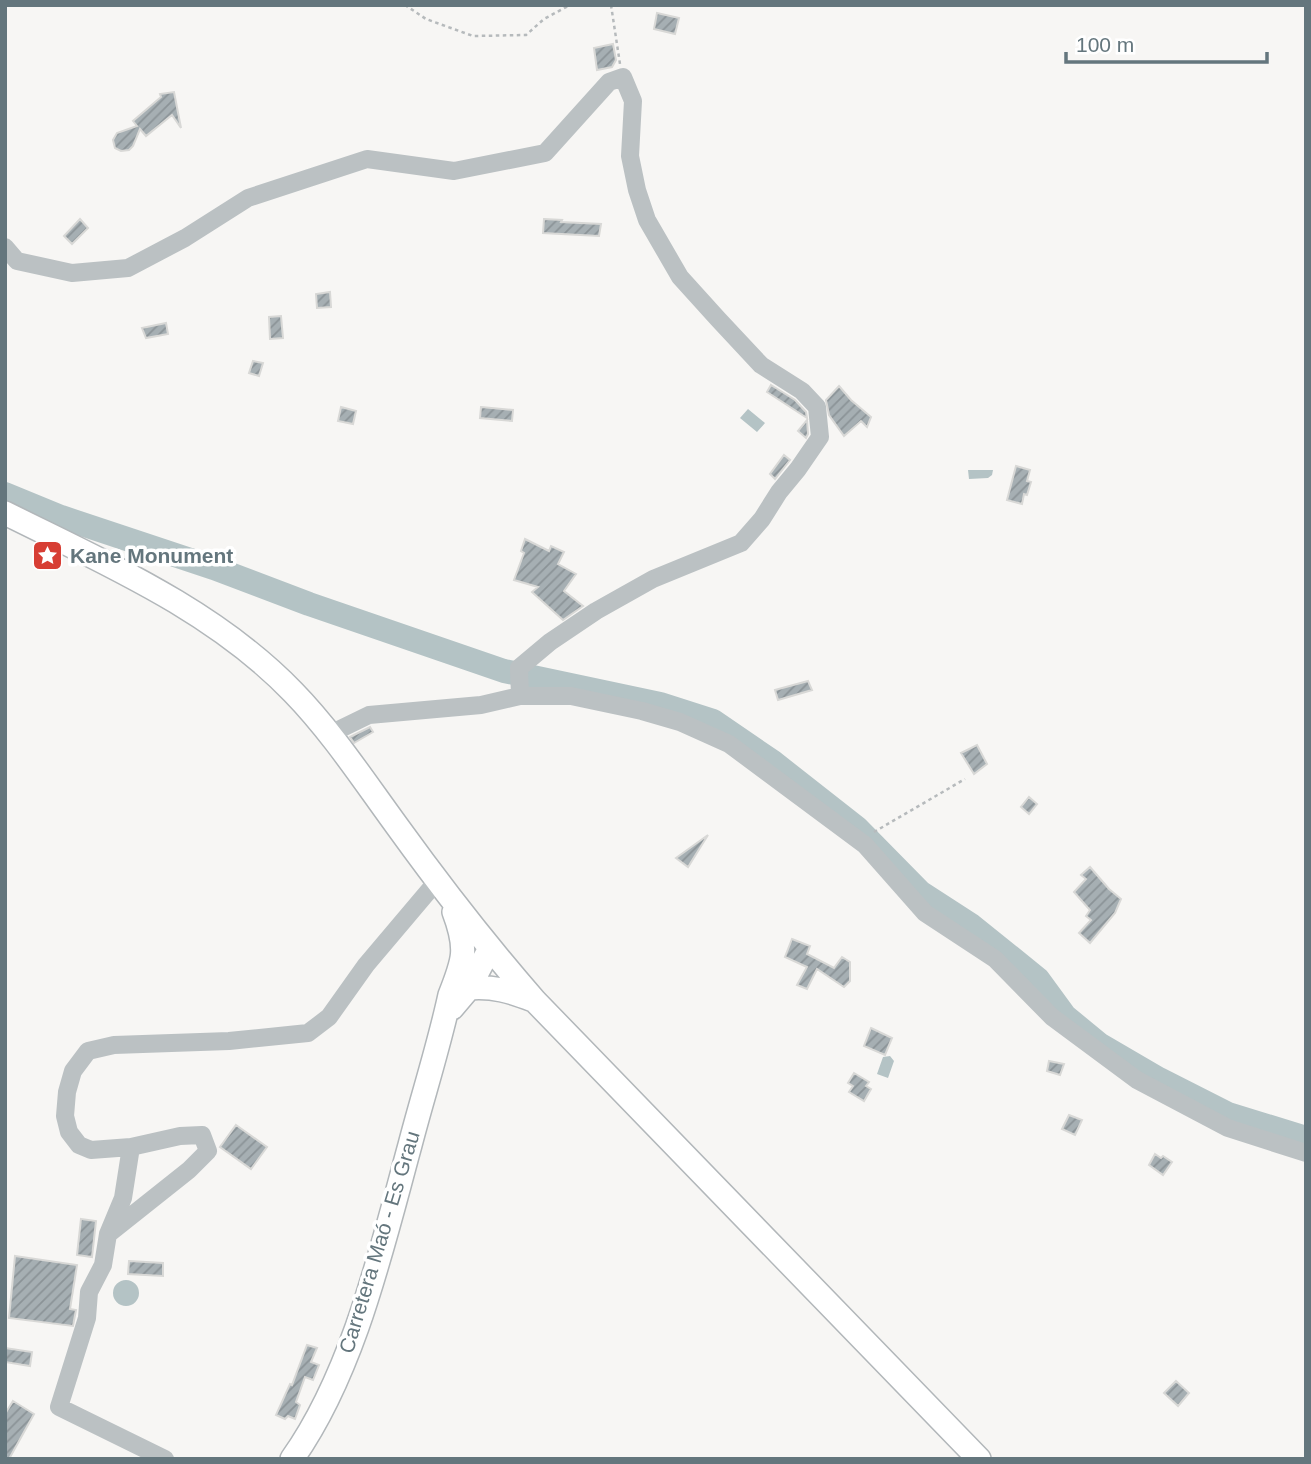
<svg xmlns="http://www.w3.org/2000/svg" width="1311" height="1464" viewBox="0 0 1311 1464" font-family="Arial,sans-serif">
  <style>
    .water { fill: #b4c3c5 }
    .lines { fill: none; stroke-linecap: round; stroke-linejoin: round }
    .river { stroke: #b4c3c5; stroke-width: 24 }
    .building { fill: url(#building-hatch); stroke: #d8d8d6; stroke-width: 2 }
    .major-casing { stroke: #b2b7ba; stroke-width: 26 }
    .path { stroke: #b6babc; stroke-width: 2.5; stroke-dasharray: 3.5 3.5; stroke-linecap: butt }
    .minor { stroke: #bbc1c3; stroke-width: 18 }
    .major { stroke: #fff; stroke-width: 23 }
    .labels { text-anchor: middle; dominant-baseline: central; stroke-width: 7; stroke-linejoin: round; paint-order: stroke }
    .poi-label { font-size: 21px; font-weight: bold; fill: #64767d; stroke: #fff; text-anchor: start }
    .street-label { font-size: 21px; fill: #64767d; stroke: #fff }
  </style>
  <defs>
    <pattern id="building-hatch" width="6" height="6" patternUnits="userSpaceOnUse" patternTransform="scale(1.75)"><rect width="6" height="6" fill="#a6afb3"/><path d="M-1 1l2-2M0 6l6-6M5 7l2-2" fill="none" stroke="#8b9397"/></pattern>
  </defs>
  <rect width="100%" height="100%" fill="#f7f6f4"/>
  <!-- water -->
  <path class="water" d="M 748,409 L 765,423 L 757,432 L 740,418 Z
    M 968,470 L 993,470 L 992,475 L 988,478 L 969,479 Z
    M 890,1056 L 894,1061 L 888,1078 L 877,1074 L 883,1057 Z
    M113 1293a13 13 0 1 1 26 0a13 13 0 1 1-26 0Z"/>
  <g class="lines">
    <!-- river -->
    <path class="river" d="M 5,494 L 61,517 L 214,568 L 309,604 L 504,671 L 660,704 L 713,721 L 773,762 L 857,828 L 920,892 L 971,925 L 1038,979 L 1065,1016 L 1099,1044 L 1159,1079 L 1228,1114 L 1306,1138"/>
  </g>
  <!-- building -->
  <path class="building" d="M 657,13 L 679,18 L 675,34 L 654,29 Z
    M 613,44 L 616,60 L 612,67 L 597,70 L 594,48 Z
    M 174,92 L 181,128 L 172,115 L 146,136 L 140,129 L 133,146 L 129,150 L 121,151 L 115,148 L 113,140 L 117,133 L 137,126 L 133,121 L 161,97 L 160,94 Z
    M 80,219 L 88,228 L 72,244 L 64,236 Z
    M 544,219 L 562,220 L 561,222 L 601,224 L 599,236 L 543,233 Z
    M 330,292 L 331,307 L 317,308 L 316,294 Z
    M 281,316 L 283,338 L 270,339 L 269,317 Z
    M 166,323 L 168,334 L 146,338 L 142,328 Z
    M 253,361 L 263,363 L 259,376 L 249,373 Z
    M 771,385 L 795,400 L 806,412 L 807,418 L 767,392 Z
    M 839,386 L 851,400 L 871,417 L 867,427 L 861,421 L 844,436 L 829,415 L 826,400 Z
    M 341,407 L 356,411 L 353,424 L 338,421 Z
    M 481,407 L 513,410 L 512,421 L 480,418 Z
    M 807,420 L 808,434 L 806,438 L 798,431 Z
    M 784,455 L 790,460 L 775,479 L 770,474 Z
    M 1016,466 L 1030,470 L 1027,481 L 1031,482 L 1027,495 L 1024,494 L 1022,504 L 1007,500 Z
    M 525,539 L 549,551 L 551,546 L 564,552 L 558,564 L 576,574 L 564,591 L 583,606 L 563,620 L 532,592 L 538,587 L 514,580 L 524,553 L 521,551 Z
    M 808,681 L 812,690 L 778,700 L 775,690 Z
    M 370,727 L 373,732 L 354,743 L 350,737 Z
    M 977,745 L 987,764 L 974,774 L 961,753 Z
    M 1029,797 L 1037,804 L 1029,814 L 1021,807 Z
    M 708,835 L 688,867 L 676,858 Z
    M 1090,867 L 1109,889 L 1121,899 L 1115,913 L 1090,943 L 1079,933 L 1091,920 L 1086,916 L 1090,910 L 1074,892 L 1086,879 L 1081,875 Z
    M 792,939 L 810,946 L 807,954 L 834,968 L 842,957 L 850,962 L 850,981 L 844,987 L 817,969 L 807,989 L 797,985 L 807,967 L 785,957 Z
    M 871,1028 L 892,1038 L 885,1055 L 864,1046 Z
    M 1049,1061 L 1064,1064 L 1060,1075 L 1047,1071 Z
    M 854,1073 L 869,1082 L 866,1086 L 871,1089 L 864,1101 L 849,1092 L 853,1086 L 848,1083 Z
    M 1069,1115 L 1082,1120 L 1075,1135 L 1062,1129 Z
    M 236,1125 L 267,1147 L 251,1169 L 220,1147 Z
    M 1155,1154 L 1161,1158 L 1163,1156 L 1172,1162 L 1163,1175 L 1149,1165 Z
    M 81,1219 L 96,1221 L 92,1257 L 77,1255 Z
    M 15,1256 L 77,1265 L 70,1309 L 76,1310 L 73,1326 L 9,1318 Z
    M 129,1261 L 163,1263 L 163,1276 L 128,1274 Z
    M 307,1345 L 317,1348 L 311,1362 L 319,1365 L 313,1380 L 305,1377 L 296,1402 L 300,1405 L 295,1419 L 288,1416 L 285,1419 L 276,1415 L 290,1384 L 292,1385 Z
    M 5,1348 L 32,1352 L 30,1366 L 5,1362 Z
    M 1176,1381 L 1189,1393 L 1178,1406 L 1164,1393 Z
    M 13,1401 L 34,1414 L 9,1459 L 5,1459 L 5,1414 Z"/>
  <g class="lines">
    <defs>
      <path id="major" d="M 5,513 C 105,563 214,610 293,692 C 332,732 364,781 397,826 C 441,887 486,945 535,1001 L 979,1459
        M 469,988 C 493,986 510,991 533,1000
        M 452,1008 L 469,988 L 489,950
        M 292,1459 C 354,1372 382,1247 410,1145 C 423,1095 439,1046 450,995 C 464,960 468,949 454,912"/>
    </defs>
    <!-- major casing -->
    <use href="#major" class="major-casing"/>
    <!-- path -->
    <path class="path" d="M 405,5 L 426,19 L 473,36 L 526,35 L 544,19 L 570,5
      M 611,5 L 620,64
      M 874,832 L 965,779"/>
    <!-- minor -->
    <path class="minor" d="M 5,247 L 17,261 L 72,273 L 128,268 L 185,238 L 248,198 L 367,159 L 454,171 L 545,153 L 609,82 L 623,77 L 633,101 L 630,156 L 637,190 L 647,220 L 680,277 L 718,319 L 761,365 L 802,391 L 817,407 L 820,437 L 798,469 L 779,492 L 762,519 L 741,543 L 653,579 L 596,611 L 550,642 L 519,668 L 520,696
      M 330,734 L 369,715 L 481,705 L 520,696 L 571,696 L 642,711 L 680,722 L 729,744 L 865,845 L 925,913 L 995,959 L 1052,1017 L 1137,1080 L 1228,1128 L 1306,1153
      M 111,1232 L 189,1170 L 208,1151 L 202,1135 L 180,1136 L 131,1147
      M 165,1459 L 59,1407 L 87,1318 L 89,1292 L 103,1265 L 108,1234 L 123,1198 L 131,1147 L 91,1150 L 79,1145 L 69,1132 L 65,1116 L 67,1092 L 73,1071 L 88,1051 L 114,1045 L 229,1041 L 308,1033 L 329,1017 L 366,965 L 437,881"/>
    <!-- major -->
    <use href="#major" class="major"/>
  </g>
  <!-- icons -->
  <defs>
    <symbol id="sight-square" viewBox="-11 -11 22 22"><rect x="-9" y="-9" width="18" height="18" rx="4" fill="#d73e34" stroke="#fff"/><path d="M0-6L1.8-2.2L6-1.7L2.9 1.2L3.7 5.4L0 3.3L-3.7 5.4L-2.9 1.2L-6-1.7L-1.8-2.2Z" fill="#fff"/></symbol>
  </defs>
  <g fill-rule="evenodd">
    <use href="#sight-square" x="30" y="538" width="35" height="35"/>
  </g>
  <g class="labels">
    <!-- poi labels -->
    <g class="poi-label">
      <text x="70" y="555">Kane Monument</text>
    </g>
    <!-- street labels -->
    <g class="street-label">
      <text transform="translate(379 1242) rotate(-73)">Carretera Maó - Es Grau</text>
    </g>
  </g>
  <!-- border -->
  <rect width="1311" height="1464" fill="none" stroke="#64767d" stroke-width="14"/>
  <!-- scale -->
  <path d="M1066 52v10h201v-10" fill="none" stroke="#64767d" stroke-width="3.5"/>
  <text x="1076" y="52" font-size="21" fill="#64767d" stroke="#ffffff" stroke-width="5" paint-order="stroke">100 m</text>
</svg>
